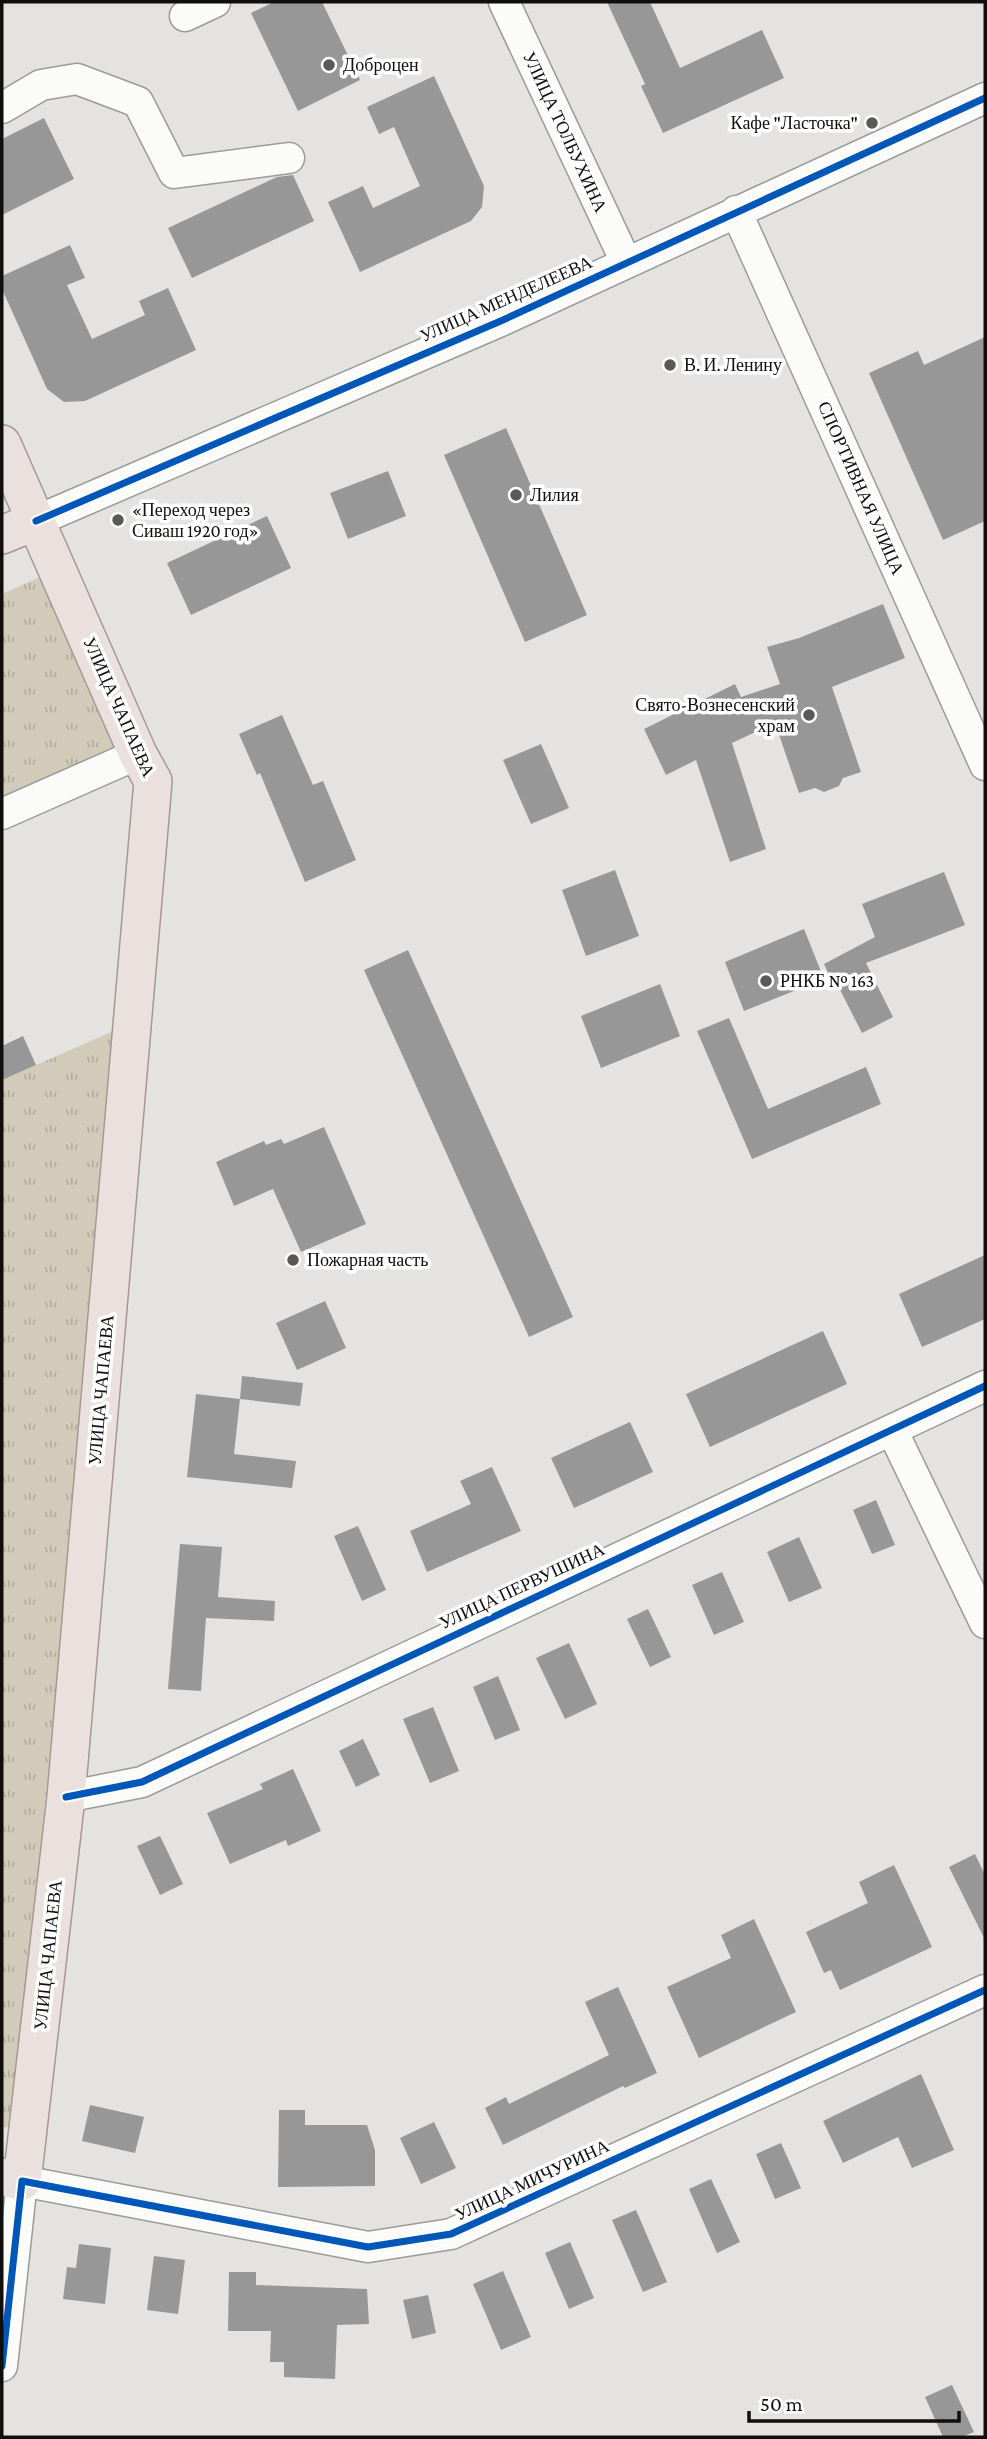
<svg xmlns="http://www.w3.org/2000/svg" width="987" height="2439" viewBox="0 0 987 2439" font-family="'Crimson Pro',serif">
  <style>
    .park { fill: url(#park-tufts) }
    .building { fill: #989797 }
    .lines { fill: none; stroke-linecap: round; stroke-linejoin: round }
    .minor-casing { stroke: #9c9b9a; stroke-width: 33 }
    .major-casing { stroke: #a69895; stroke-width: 40 }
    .minor { stroke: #fbfbfa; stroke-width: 30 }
    .major { stroke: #eae1df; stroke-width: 37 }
    .cycleway-casing { stroke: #fff; stroke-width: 11 }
    .cycleway { stroke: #0057b8; stroke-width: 7 }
    .poi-dot { fill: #5a5958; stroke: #fff; stroke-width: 2.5 }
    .labels { text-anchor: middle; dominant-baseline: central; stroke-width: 7; stroke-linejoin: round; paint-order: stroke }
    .poi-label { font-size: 18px; fill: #100f0e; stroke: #fff; text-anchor: start }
    .street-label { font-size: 18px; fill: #100f0e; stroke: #fff }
  </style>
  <defs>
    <pattern id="park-tufts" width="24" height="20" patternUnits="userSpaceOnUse" patternTransform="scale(1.75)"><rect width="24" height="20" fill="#d3cbba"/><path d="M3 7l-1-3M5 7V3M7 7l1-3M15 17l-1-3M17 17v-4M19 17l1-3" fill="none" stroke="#b4ad9f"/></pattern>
  </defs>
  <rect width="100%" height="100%" fill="#e4e3e1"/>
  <!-- park -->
  <path class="park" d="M 58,569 L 138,754 L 2,814 L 2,594 Z
    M 118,1029 L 15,2123 L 2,2129 L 2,1080 Z"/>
  <!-- building -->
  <path class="building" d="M 274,2 L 322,2 L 360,80 L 298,111 L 251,13 Z
    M 607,2 L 650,2 L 680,68 L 762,30 L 784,78 L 663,133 L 641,86 L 645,84 Z
    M 434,76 L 484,186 L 482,207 L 471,221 L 360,272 L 328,202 L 363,186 L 373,208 L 420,186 L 394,127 L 379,134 L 367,107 Z
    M 44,118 L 74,179 L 2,215 L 2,139 Z
    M 293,175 L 314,221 L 192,278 L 168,228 L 277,177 Z
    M 70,245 L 85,278 L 67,285 L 92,339 L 145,315 L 139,301 L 168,288 L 196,350 L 85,401 L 64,402 L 47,389 L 2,289 L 2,276 Z
    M 985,337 L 985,521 L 943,540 L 869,373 L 918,351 L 924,365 Z
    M 506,428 L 587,615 L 525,642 L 444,455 Z
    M 388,471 L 406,516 L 348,539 L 330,493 Z
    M 267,516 L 291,568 L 191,615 L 167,563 Z
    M 883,604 L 905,658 L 832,687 L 861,772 L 843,778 L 839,786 L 824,792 L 815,788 L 799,793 L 775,723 L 732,743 L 766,849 L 730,862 L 696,760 L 666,775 L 644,729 L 735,684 L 741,697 L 780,684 L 767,647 L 799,638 Z
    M 282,715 L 313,785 L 323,781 L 356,860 L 305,882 L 260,773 L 257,775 L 239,734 Z
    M 541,744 L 569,808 L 531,824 L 503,760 Z
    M 615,870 L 639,936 L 586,956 L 562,890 Z
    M 944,872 L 965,925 L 866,963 L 893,1017 L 862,1033 L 833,976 L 830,977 L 824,964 L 875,937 L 862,904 Z
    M 804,929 L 824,979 L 744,1011 L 725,962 Z
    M 408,950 L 573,1317 L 529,1337 L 364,970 Z
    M 660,984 L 680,1036 L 601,1068 L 581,1016 Z
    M 729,1018 L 768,1109 L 866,1067 L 881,1104 L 752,1159 L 697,1031 Z
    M 23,1036 L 36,1065 L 2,1080 L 2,1046 Z
    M 324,1127 L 366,1224 L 301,1252 L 273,1189 L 234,1206 L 216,1162 L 264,1141 L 266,1145 L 281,1139 L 284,1144 Z
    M 985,1255 L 985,1319 L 922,1347 L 899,1294 Z
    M 325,1301 L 346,1348 L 297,1370 L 276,1323 Z
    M 823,1331 L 847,1384 L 710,1447 L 686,1394 Z
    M 242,1376 L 303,1383 L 300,1406 L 240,1399 Z
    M 196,1394 L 240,1399 L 234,1454 L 296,1461 L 292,1488 L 187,1477 Z
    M 630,1422 L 653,1472 L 574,1508 L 551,1458 Z
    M 492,1467 L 521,1531 L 427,1572 L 410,1531 L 471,1504 L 460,1481 Z
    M 876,1500 L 895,1545 L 872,1554 L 853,1510 Z
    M 358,1526 L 386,1590 L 362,1601 L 334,1536 Z
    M 799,1537 L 822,1588 L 789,1602 L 767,1552 Z
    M 180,1544 L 222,1547 L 218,1597 L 275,1601 L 274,1621 L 206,1618 L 201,1691 L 168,1689 Z
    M 722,1572 L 744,1622 L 714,1635 L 692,1585 Z
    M 648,1609 L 671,1657 L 650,1667 L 627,1619 Z
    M 569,1643 L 597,1704 L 565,1719 L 536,1658 Z
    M 498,1676 L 520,1730 L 495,1740 L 473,1687 Z
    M 433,1707 L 459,1771 L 430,1783 L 403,1719 Z
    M 363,1739 L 380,1775 L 356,1787 L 339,1751 Z
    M 293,1769 L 321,1831 L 288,1846 L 286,1840 L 230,1864 L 207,1813 L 263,1789 L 260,1784 Z
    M 160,1836 L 183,1884 L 160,1895 L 137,1846 Z
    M 975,1854 L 985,1875 L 985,1940 L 949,1867 Z
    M 894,1865 L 932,1947 L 840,1990 L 831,1970 L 824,1973 L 806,1932 L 868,1903 L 859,1882 Z
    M 754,1919 L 796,2012 L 699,2058 L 667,1987 L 731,1958 L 721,1935 Z
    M 618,1987 L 657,2073 L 625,2088 L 623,2086 L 503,2145 L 485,2108 L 506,2097 L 509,2104 L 609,2055 L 585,2002 Z
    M 921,2074 L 954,2150 L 912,2168 L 898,2137 L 843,2163 L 823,2121 Z
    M 90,2105 L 144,2117 L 135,2153 L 82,2141 Z
    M 279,2110 L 305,2110 L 305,2125 L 367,2125 L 375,2150 L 375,2186 L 278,2187 Z
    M 434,2122 L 456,2168 L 421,2184 L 400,2138 Z
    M 781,2143 L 801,2188 L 775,2199 L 756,2154 Z
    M 711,2179 L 740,2242 L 717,2253 L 689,2189 Z
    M 636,2210 L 667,2282 L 643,2292 L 612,2220 Z
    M 570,2242 L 594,2298 L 569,2309 L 545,2253 Z
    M 79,2244 L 111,2248 L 105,2304 L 63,2299 L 67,2267 L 76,2268 Z
    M 154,2256 L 185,2260 L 178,2314 L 147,2310 Z
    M 503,2271 L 531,2337 L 501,2350 L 473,2284 Z
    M 229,2272 L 256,2272 L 256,2285 L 367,2289 L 369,2324 L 337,2325 L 335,2379 L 284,2377 L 284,2362 L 270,2362 L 271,2331 L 228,2331 Z
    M 428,2295 L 436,2333 L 412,2339 L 403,2300 Z
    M 952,2385 L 974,2432 L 961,2437 L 943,2437 L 925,2397 Z"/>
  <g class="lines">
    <defs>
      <path id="minor" d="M 504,2 L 626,262
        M 185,16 L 215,2
        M 2,108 L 41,85 L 77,79 L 138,102 L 174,173 L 289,158
        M 736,211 L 985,765
        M 36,521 L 503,320 L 985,98
        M 2,814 L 138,754
        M 892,1430 L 985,1623
        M 66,1797 L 142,1782 L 985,1386
        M 2,2366 L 22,2181 L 368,2247 L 451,2234 L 985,1990"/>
      <path id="major" d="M 2,444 L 138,754 L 153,781 L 66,1797 L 22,2181 L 2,2177
        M 2,535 L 36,521"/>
    </defs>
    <!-- minor casing -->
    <use href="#minor" class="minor-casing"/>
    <!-- major casing -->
    <use href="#major" class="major-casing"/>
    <!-- minor -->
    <use href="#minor" class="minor"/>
    <!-- major -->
    <use href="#major" class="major"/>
    <defs>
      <path id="cycleway" d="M 36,521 L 503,320 L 985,98
        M 66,1797 L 142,1782 L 985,1386
        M 2,2366 L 22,2181 L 368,2247 L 451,2234 L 985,1990"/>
    </defs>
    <!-- cycleway casing -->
    <use href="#cycleway" class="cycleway-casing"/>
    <!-- cycleway -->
    <use href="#cycleway" class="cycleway"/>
  </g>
  <!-- markers -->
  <g class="poi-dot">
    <circle cx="329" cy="65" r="7"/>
    <circle cx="872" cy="123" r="7"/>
    <circle cx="670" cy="365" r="7"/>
    <circle cx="516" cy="495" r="7"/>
    <circle cx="118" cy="520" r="7"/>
    <circle cx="809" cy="715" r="7"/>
    <circle cx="766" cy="981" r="7"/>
    <circle cx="293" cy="1260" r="7"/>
  </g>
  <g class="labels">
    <!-- poi labels -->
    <g class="poi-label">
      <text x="343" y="65">Доброцен</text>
      <text x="858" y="123" text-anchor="end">Кафе "Ласточка"</text>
      <text x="684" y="365">В. И. Ленину</text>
      <text x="530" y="495">Лилия</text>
      <text x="132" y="510">«Переход через<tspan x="132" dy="21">Сиваш 1920 год»</tspan></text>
      <text x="795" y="705" text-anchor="end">Свято-Вознесенский<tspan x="795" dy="21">храм</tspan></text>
      <text x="780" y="981">РНКБ № 163</text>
      <text x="307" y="1260">Пожарная часть</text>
    </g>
    <!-- street labels -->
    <g class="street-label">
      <text transform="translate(565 132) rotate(65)">УЛИЦА ТОЛБУХИНА</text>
      <text transform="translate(506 299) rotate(-24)">УЛИЦА МЕНДЕЛЕЕВА</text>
      <text transform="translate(861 488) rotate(66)">СПОРТИВНАЯ УЛИЦА</text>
      <text transform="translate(119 707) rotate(66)">УЛИЦА ЧАПАЕВА</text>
      <text transform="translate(101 1390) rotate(-85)">УЛИЦА ЧАПАЕВА</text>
      <text transform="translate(522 1586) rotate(-25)">УЛИЦА ПЕРВУШИНА</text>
      <text transform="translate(48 1955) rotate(-84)">УЛИЦА ЧАПАЕВА</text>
      <text transform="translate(532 2180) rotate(-25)">УЛИЦА МИЧУРИНА</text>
    </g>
  </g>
  <!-- border -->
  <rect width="987" height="2439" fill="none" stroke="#100f0e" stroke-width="7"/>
  <!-- scale -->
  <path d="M749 2411v10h210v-10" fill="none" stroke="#100f0e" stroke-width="3.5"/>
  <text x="760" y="2411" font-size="21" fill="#100f0e" stroke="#ffffff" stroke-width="5" paint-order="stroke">50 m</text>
</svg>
